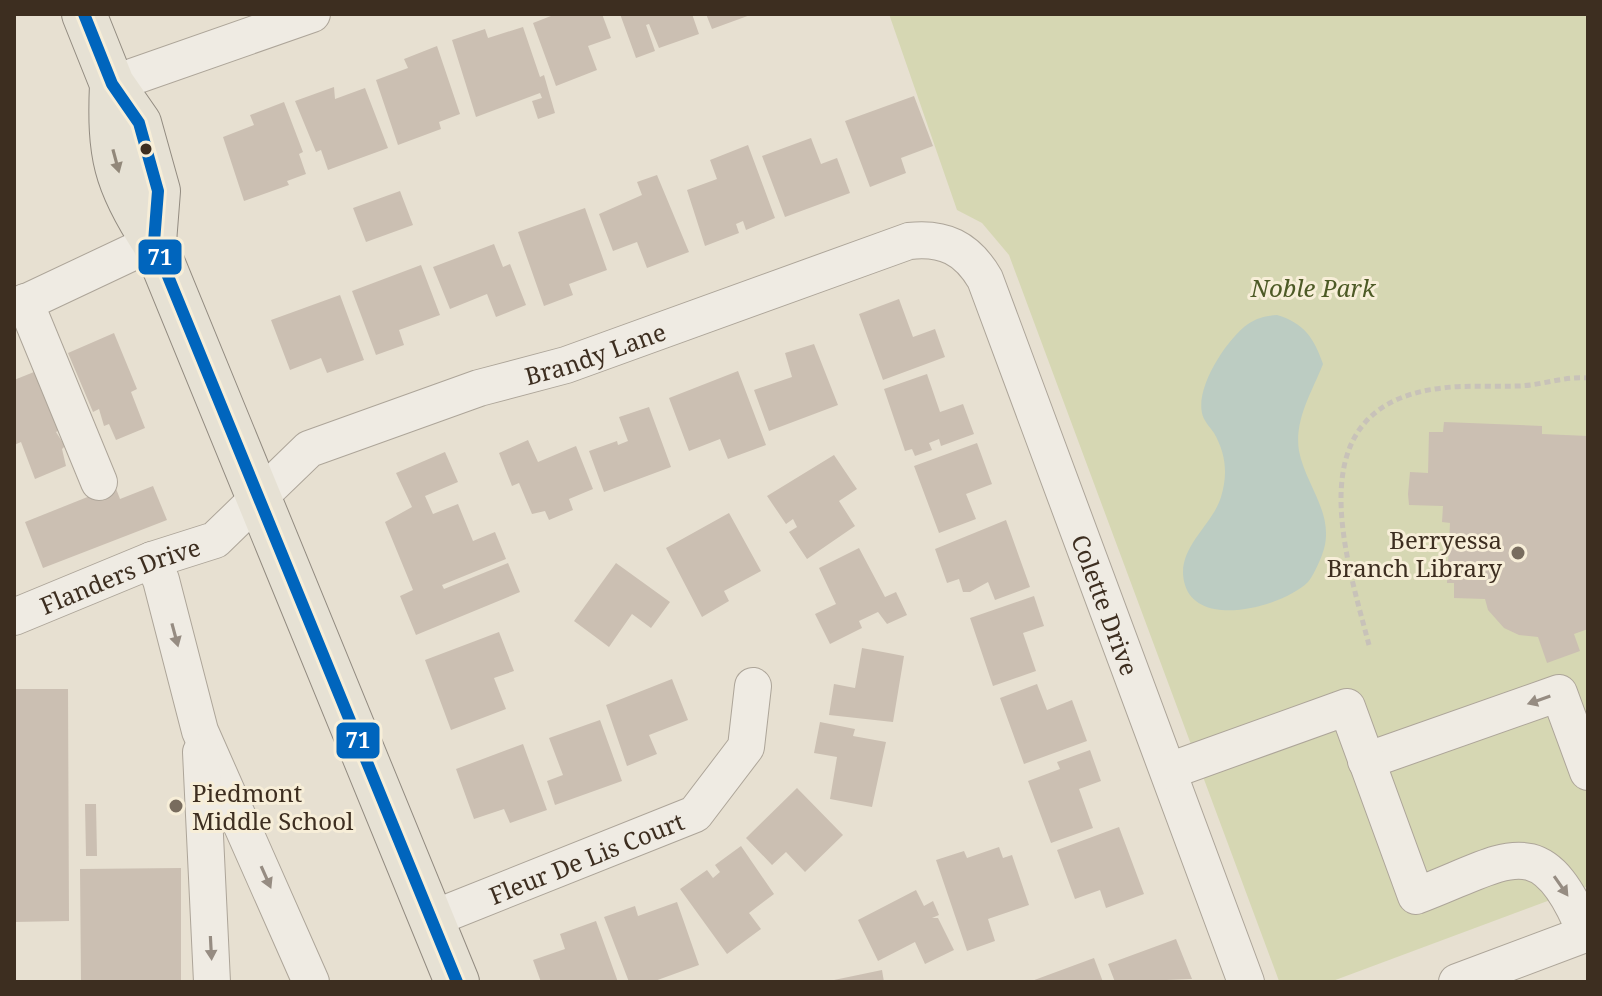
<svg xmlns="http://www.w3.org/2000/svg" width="1602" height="996" viewBox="0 0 1602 996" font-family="'Noto Serif',serif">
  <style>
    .green { fill: #d6d7b3 }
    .water { fill: #bcccc2 }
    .building { fill: #cbbfb2 }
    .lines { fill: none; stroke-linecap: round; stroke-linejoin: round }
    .minor-casing { stroke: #ada599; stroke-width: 38 }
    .major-casing { stroke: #928b80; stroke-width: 46 }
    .path { stroke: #c8c2b9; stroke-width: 5; stroke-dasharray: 6 4; stroke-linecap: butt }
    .minor { stroke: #efebe3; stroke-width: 36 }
    .major { stroke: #e6e1d4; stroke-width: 44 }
    .bus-1-casing { stroke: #f7eed8; stroke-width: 18 }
    .bus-1 { stroke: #0065bd; stroke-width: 12 }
    .oneway { fill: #92887a }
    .oneway2 { fill: #968c82 }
    .bus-dot { fill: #3d2e20; stroke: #f7eed8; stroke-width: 3 }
    .poi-dot { fill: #786c5e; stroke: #f7eed8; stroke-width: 3 }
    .labels { text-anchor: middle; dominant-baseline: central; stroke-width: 6; stroke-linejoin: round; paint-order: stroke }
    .park-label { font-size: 24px; font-style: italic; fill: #4d5a26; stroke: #f7eed8 }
    .street-label { font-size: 24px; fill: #3d2e20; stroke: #f7eed8 }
    .poi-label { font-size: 24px; fill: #3d2e20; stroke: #f7eed8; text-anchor: end }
    .line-badge { stroke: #f7eed8; stroke-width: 3 }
    .badge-label { font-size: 22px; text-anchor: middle; font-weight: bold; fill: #fff }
  </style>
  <rect width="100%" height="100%" fill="#e7e0d1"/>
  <!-- green -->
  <path class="green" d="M 889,14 L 1588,14 L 1588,886 L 1330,982 L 1279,981 L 1009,255 L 982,223 L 957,210 Z"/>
  <!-- water -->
  <path class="water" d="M 1277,315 C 1304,323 1314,338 1323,364 C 1312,392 1294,420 1299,451 C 1306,487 1337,516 1322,555 C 1319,563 1313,576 1308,582 C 1284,606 1199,630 1185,585 C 1174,549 1212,527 1221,497 C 1228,474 1226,454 1214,433 C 1210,427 1203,420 1202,413 C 1196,386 1227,339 1248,324 C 1257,318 1266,316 1277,315 Z"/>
  <!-- building -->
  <path class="building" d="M 556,14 L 602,14 L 611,38 L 588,46 L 597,70 L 556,86 L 533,23 Z
    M 620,14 L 692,14 L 699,34 L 659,48 L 649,24 L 646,25 L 655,51 L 636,58 Z
    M 706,14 L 753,14 L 712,29 Z
    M 523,27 L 540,77 L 544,75 L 555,113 L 538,119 L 532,101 L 542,98 L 540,93 L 476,117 L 452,40 L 485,29 L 488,38 Z
    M 437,46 L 460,114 L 439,122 L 441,129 L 398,145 L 376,80 L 408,68 L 404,59 Z
    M 334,87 L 335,99 L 365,88 L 388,148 L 328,170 L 321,150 L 316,152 L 295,101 Z
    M 914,96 L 933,146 L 901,158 L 906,173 L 870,187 L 845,121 Z
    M 284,102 L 303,152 L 299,154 L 306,174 L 287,181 L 289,185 L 244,201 L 223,137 L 254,125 L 250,115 Z
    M 811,138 L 821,164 L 837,158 L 850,193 L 785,217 L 762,156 Z
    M 748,145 L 775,218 L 746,230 L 743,221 L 736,224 L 739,233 L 705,246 L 687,190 L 717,179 L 710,160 Z
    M 657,175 L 689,252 L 647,268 L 637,242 L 613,251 L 599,214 L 642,195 L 637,182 Z
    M 400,191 L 413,225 L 366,242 L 353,208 Z
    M 585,208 L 607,270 L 569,284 L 573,295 L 544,306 L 518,232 Z
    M 494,244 L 503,267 L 510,264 L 526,305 L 496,317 L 487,294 L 450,309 L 433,267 Z
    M 421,265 L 440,315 L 399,330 L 404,345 L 376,355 L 352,291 Z
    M 340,295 L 364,360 L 327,373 L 321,358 L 290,370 L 271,320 Z
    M 899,299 L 913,337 L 935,329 L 945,357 L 883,380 L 859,314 Z
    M 114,333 L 137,389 L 131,392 L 145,428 L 116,440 L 109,424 L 104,426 L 99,409 L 93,412 L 68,353 Z
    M 814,344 L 838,405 L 769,431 L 754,390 L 792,377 L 785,353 Z
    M 39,370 L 62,429 L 56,432 L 65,446 L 62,449 L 66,466 L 35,479 L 21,442 L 14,445 L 14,380 Z
    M 738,371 L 766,445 L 728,459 L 720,439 L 689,451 L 669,398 Z
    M 927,374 L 940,412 L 963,404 L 974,434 L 941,446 L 939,439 L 929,443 L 932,450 L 915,456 L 912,449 L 905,451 L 884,389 Z
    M 649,407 L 671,467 L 604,492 L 589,451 L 617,441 L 618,445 L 628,441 L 619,417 Z
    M 1444,422 L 1542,426 L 1542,434 L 1588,436 L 1588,629 L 1574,634 L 1580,651 L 1547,663 L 1538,637 L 1519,635 L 1504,628 L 1488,610 L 1485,599 L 1454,598 L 1454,583 L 1447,583 L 1450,523 L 1442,522 L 1443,506 L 1409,505 L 1408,494 L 1410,472 L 1428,473 L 1429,432 L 1443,432 Z
    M 528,440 L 538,462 L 576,446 L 593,489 L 569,499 L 573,510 L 549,520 L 545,511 L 532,514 L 519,483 L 512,486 L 499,453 Z
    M 977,443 L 992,484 L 966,494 L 976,519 L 939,533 L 914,466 Z
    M 445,452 L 458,482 L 425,496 L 433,514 L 458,504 L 473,541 L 495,532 L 506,559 L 442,585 L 444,589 L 508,563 L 520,592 L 416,635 L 400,596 L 413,590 L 385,522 L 412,507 L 396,473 Z
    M 834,455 L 857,489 L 839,501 L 855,526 L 807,559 L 789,532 L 797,527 L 793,519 L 786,524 L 767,496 Z
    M 115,486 L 120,499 L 153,486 L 167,520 L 43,568 L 25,522 Z
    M 729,513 L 761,571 L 724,591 L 729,601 L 702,617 L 666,548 Z
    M 1006,520 L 1030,587 L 995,600 L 988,582 L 970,592 L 963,592 L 959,579 L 947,583 L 935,549 Z
    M 859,548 L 885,597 L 896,592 L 907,615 L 887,624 L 878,612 L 859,621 L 862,628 L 830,644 L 815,614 L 836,604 L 819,568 Z
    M 616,563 L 670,602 L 651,628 L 632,614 L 609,647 L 574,621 Z
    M 1034,596 L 1044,626 L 1023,633 L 1036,671 L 993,686 L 970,618 Z
    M 499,632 L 514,671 L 494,678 L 506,709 L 451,730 L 425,660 Z
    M 862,648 L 904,656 L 893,722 L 829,715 L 834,684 L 855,688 Z
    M 672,679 L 688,720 L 649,735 L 657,754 L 627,766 L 606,705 Z
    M 1037,684 L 1047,710 L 1072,700 L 1087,741 L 1024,764 L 1000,698 Z
    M 14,689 L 68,689 L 69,921 L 14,922 Z
    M 600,720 L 622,781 L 555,805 L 547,781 L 563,775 L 549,738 Z
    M 820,722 L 855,729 L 853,736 L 886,742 L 872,807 L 830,799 L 837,757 L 814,753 Z
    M 523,744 L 547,810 L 510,823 L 504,809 L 474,819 L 456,769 Z
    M 1090,750 L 1101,781 L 1079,789 L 1093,828 L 1051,843 L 1028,781 L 1060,769 L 1057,762 Z
    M 797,788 L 843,835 L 805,872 L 786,852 L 772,865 L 746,838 Z
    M 85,804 L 96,804 L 97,856 L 86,856 Z
    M 1119,827 L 1144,894 L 1106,908 L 1100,890 L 1075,899 L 1057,850 Z
    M 741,846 L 774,894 L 749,913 L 761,929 L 727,954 L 680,889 L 707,870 L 713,878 L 720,872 L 715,865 Z
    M 999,847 L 1003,858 L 1012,855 L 1029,905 L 988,919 L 995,941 L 967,951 L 936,860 L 964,851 L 967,858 Z
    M 181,868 L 181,982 L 81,982 L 80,869 Z
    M 916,890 L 924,906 L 933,901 L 939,915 L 932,918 L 938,918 L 954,950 L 925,964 L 915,942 L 878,961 L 858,920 Z
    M 677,902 L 699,965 L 652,982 L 629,982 L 604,917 L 635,906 L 638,916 Z
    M 596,921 L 618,982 L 541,982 L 533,960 L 565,949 L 560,934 Z
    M 1176,939 L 1192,979 L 1115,982 L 1108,964 Z
    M 1094,958 L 1103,982 L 1029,982 Z
    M 882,970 L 884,982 L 834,982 L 834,980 Z"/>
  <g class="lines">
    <defs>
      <g id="minor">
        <path d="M 112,84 L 312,14"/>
        <path d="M 25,302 L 99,482"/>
        <path d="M 14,308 L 154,242"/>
        <path d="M 152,560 L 161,580 L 200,731 L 311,982"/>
        <path id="s1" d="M 14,617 L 152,560 L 215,540 L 309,449 L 479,388 L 566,365 L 909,241 C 944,237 967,248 985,279 L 1246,982"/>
        <path d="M 201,752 L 212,982"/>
        <path d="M 1366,761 L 1559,693 L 1588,772"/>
        <path d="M 1169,771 L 1347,707 L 1416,896 C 1507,862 1541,823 1586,934"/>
        <path id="s2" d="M 432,919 L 695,814 L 746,747 L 753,686"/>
        <path d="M 1457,982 L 1588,933"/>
      </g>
      <path id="major" d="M 84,14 L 112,84 L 139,123 L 158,191 L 154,242
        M 112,84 C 109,154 115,183 154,242 L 457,982"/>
    </defs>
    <!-- minor casing -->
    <use href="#minor" class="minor-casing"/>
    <!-- major casing -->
    <use href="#major" class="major-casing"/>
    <!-- path -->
    <path class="path" d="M 1369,645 C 1344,550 1296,405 1442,388 C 1466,385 1492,387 1516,386 C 1540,386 1563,376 1588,378"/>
    <!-- minor -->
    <use href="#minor" class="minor"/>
    <!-- major -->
    <use href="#major" class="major"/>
    <defs>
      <path id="bus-1" d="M 84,14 L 112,84 L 139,123 L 158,191 L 154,242 L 457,982"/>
    </defs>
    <!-- bus-1 casing -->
    <use href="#bus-1" class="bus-1-casing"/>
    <!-- bus-1 -->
    <use href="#bus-1" class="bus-1"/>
  </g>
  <!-- one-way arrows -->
  <defs><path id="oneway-solid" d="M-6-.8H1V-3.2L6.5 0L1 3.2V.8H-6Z" transform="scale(2)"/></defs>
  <use class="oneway" href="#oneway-solid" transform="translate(116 161) rotate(75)"/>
  <g class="oneway2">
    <use href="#oneway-solid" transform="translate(175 635) rotate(75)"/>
    <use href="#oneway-solid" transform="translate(1539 700) rotate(161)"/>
    <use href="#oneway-solid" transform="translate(266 877) rotate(66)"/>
    <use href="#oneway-solid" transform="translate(1561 886) rotate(55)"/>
    <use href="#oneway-solid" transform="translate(211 948) rotate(87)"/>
  </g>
  <!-- markers -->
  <circle class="bus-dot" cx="146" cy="149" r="7"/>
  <g class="poi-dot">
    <circle cx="1518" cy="553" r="8"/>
    <circle cx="176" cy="806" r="8"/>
  </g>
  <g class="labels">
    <!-- park labels -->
    <g class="park-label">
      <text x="1313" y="287">Noble Park</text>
    </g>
    <!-- street labels -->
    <g class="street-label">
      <text stroke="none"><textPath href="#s1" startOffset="648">Brandy Lane</textPath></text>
      <text stroke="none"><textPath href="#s1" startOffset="114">Flanders Drive</textPath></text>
      <text stroke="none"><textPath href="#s1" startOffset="1420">Colette Drive</textPath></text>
      <text stroke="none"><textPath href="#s2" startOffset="166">Fleur De Lis Court</textPath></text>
    </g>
    <!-- poi labels -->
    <g class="poi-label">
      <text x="1502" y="539">Berryessa<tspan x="1502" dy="28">Branch Library</tspan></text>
      <text x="192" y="792" text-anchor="start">Piedmont<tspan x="192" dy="28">Middle School</tspan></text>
    </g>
  </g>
  <g class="line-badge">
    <rect x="137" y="238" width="46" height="38" rx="8" fill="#0065bd"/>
    <rect x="335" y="721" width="46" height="39" rx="8" fill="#0065bd"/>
  </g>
  <g class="badge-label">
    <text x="160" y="265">71</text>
    <text x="358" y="748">71</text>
  </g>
  <!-- border -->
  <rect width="1602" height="996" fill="none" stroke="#3d2e20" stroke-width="32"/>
</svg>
